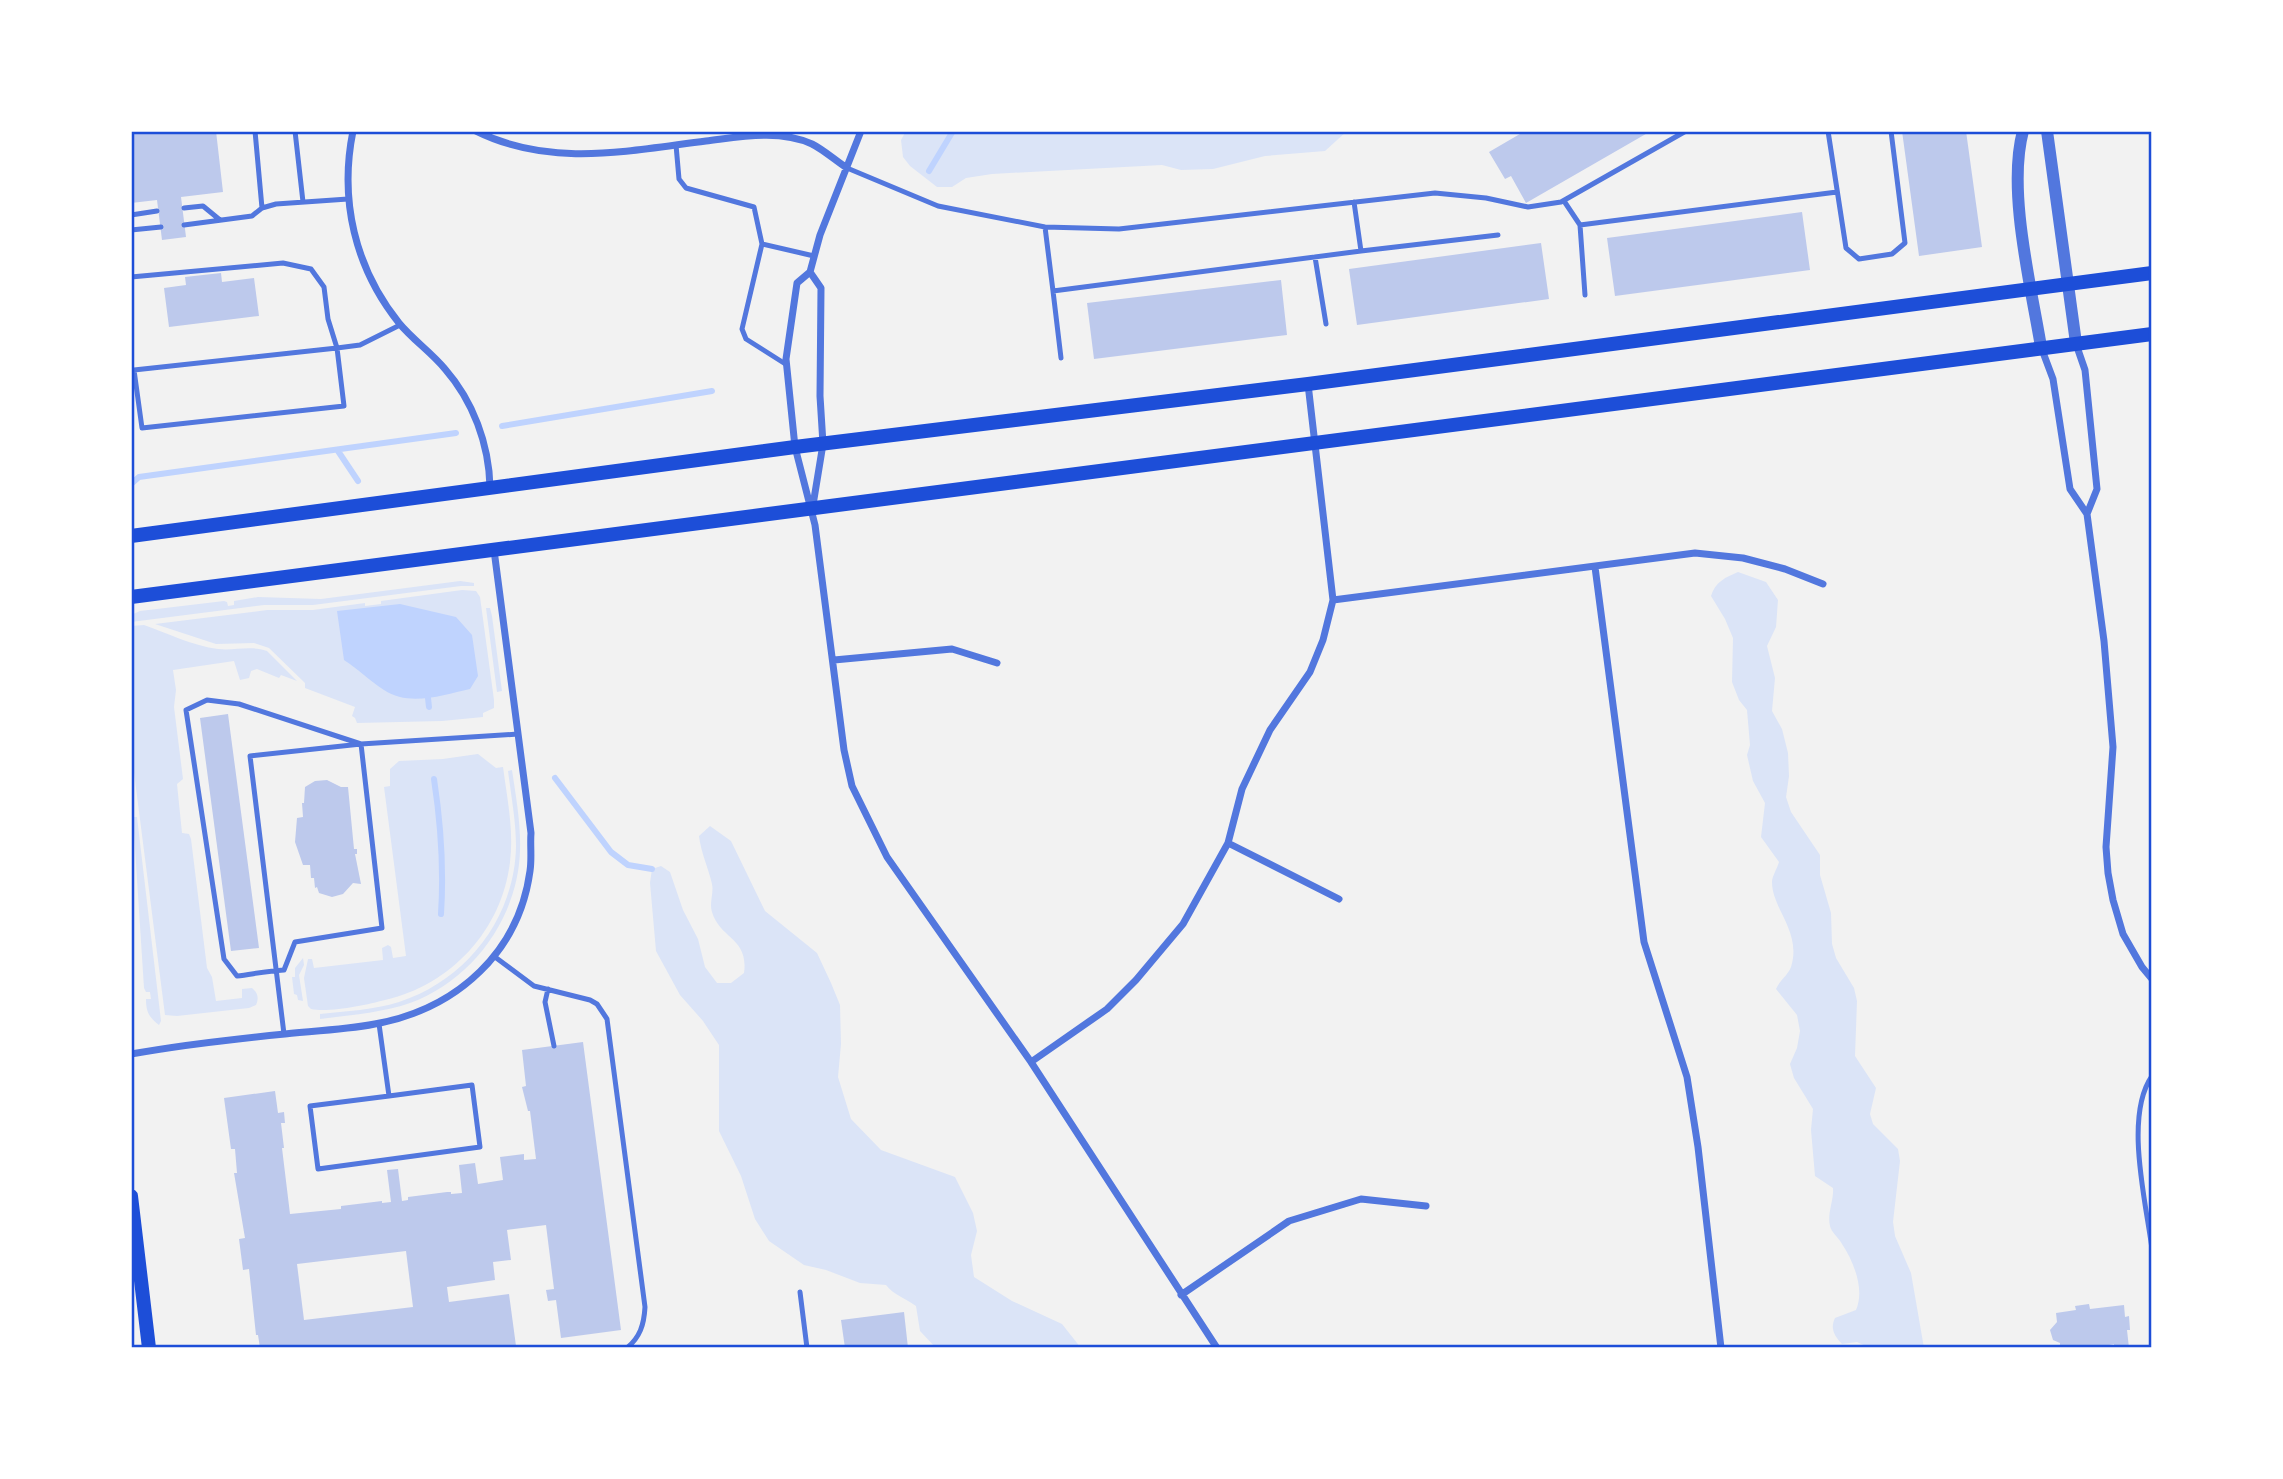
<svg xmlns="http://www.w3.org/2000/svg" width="2283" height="1479" viewBox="0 0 2283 1479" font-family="'Alegreya Sans',sans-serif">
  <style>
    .green { fill: #dbe4f7 }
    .water { fill: #bfd3fe }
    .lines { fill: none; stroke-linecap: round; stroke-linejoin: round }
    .stream { stroke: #bfd3fe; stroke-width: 6 }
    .building { fill: #bdc9ec; fill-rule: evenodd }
    .service { stroke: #5277de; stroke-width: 5 }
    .minor { stroke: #5277de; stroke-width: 7 }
    .tertiary { stroke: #5277de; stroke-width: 12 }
    .secondary { stroke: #1d4ed8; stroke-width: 14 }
    .neatline { fill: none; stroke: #1d4ed8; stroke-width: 2.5 }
  </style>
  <rect width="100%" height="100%" fill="#f2f2f2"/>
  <!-- green -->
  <path class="green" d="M 906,131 L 1347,131 L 1325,151 L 1265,156 L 1213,169 L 1181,170 L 1162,165 L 992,174 L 966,178 L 952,187 L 937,187 L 910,166 L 903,157 L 901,140 Z
    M 1738,572 L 1766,582 L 1778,600 L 1776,627 L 1767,646 L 1775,678 L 1772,711 L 1782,729 L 1788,753 L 1789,776 L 1786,797 L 1791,812 L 1820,855 L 1820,875 L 1831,913 L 1832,944 L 1836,958 L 1854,988 L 1857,1001 L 1855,1056 L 1876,1088 L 1870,1114 L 1873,1124 L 1898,1149 L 1900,1161 L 1893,1222 L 1895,1236 L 1911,1273 L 1924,1348 L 1870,1348 L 1857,1342 L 1842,1344 C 1834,1336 1830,1328 1835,1318 L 1856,1310 C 1865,1290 1854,1262 1842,1244 C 1839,1238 1831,1232 1830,1226 C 1827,1213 1834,1200 1833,1188 L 1815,1176 L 1811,1130 L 1813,1109 L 1794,1078 L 1790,1064 L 1797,1048 L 1800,1031 L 1797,1015 L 1776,989 C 1780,980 1788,975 1791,967 C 1802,932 1772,909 1772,882 C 1772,876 1777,869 1779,862 L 1761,837 L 1765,803 L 1753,781 L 1747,755 L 1750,745 L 1747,710 L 1739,700 L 1732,682 L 1733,638 L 1725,619 L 1711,596 C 1715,582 1726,577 1738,572 Z
    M 460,581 L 474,583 L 474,586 L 461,586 L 313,605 L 264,605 L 131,622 L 131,615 L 140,611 L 224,601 L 227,602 L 228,606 L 234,605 L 234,601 L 258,597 L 321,599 Z
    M 462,590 L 476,591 L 480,597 L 494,700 L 494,708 L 483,713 L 483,717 L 442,721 L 357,723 L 355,718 L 352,716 L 355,707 L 305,688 L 305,683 L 269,648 L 254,643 L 216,644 L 155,624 L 267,610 L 313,610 L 365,603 L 365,606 L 381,604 L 381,601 Z
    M 486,608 L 490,608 L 492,616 L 502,691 L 497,692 Z
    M 144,625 C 167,633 193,646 218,649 C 235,651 249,645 267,651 L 297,681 L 281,675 L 279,678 L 257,669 L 251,671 L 249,678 L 240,680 L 234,661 L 173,670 L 176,690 L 174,707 L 183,779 L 177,784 L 182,833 L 189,834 L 191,839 L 207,968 L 212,977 L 216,1001 L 242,998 L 242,989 L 252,988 C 258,993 259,998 256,1005 L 249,1008 L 177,1016 L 165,1015 L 131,749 L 131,626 Z
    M 478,754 L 496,768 L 503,767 C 507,798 514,830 510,862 C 502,930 451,985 385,1000 C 366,1005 329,1013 311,1009 L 308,1006 L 304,978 L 308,959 L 312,959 L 314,968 L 383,960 L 382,948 L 388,945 L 391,947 L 393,958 L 406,956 L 384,787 L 390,786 L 390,769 L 399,761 L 443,759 Z
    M 512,770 C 516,797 521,824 520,851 C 518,917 473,980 410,1003 C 381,1013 350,1015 320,1019 L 320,1014 C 346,1011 374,1010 399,1002 C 467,980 515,917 516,846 C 516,821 511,795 508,771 Z
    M 133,817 L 137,817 L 161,1021 L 159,1025 C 149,1017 146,1012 146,999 L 151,999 L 150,992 L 146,992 L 144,988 Z
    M 710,826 L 731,841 L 765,911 L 817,953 L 831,983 L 840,1005 L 841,1044 L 838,1077 L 851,1119 L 881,1150 L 955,1177 L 973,1213 L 977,1231 L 971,1255 L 974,1277 L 1012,1301 L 1062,1324 L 1081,1348 L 936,1348 L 920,1331 L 916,1306 C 905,1298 894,1295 886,1285 L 860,1283 L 826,1270 L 804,1265 L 769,1241 L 755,1219 L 741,1176 L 719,1131 L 719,1045 L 703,1021 L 680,995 L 656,951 L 650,883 L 652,869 L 661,866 L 670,872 L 683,910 L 698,939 L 705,967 L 717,983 L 731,983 L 744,973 C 749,938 720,939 712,912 C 709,903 714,893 712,884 C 708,867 701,853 699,836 Z
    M 303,958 L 304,965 L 299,975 L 303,1001 L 298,1000 L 297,995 L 294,994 L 292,977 L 295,977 L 295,968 Z"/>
  <!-- water -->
  <path class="water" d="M 400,604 L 456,617 L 472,635 L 478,676 L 470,689 C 443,695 409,707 384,690 C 370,681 358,669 344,660 L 337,611 Z"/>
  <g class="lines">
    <!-- stream -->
    <path class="stream" d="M 929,171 L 953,131
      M 502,426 L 712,391
      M 338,451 L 358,481
      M 131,484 L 139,477 L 456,433
      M 428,698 L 429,707
      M 555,778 L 611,852 L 628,865 L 652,869
      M 434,779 C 441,825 444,868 441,914"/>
  </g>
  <!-- building -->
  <path class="building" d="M 131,131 L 216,131 L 223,192 L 181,197 L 186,237 L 162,240 L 157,200 L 131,203 Z
    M 1525,131 L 1651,131 L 1526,203 L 1511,176 L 1505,179 L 1489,152 Z
    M 1902,131 L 1966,131 L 1982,247 L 1919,256 Z
    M 1802,212 L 1810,270 L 1615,296 L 1607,238 Z
    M 1541,243 L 1549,299 L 1357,325 L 1349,269 Z
    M 221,273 L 222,282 L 254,278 L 259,316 L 169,327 L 164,288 L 186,285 L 185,277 Z
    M 1281,280 L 1287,335 L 1094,359 L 1087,303 Z
    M 228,714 L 259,948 L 231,951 L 200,718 Z
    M 327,780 L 341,787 L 348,787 L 354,849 L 357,849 L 357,854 L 355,854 L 361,884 L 353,883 L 343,894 L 332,897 L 319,893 L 317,887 L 315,888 L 314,878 L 311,878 L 310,865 L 303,865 L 295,842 L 297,818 L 303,817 L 302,803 L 304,803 L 305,787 L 315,781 Z
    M 583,1042 L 621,1330 L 561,1338 L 556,1300 L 548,1301 L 546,1290 L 554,1289 L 546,1225 L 507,1230 L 511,1260 L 493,1262 L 495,1280 L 447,1287 L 449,1302 L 509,1294 L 516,1346 L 501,1348 L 260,1348 L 258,1335 L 256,1335 L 249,1269 L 243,1270 L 239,1239 L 245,1238 L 234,1173 L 237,1173 L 235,1149 L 231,1149 L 224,1098 L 275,1091 L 278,1113 L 284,1112 L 285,1123 L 281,1123 L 284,1148 L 282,1148 L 290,1214 L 341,1209 L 341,1206 L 382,1201 L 382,1203 L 391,1202 L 387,1170 L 398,1169 L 402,1201 L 408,1200 L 408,1197 L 447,1192 L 451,1192 L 451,1194 L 462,1193 L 459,1165 L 475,1163 L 478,1184 L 503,1180 L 500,1157 L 524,1154 L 524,1160 L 536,1159 L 530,1111 L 528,1111 L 522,1087 L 526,1086 L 522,1050 ZM 406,1251 L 413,1307 L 304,1320 L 297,1264 Z
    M 2089,1304 L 2090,1309 L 2124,1305 L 2125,1317 L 2129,1316 L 2130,1330 L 2127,1330 L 2129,1348 L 2114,1348 L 2114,1344 L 2095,1348 L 2060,1348 L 2060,1343 L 2053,1340 L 2050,1330 L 2057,1322 L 2056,1313 L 2076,1310 L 2075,1306 Z
    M 904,1312 L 908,1348 L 845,1348 L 841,1320 Z"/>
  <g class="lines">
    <!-- service -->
    <path class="service" d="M 255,131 L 262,208
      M 295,131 L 303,202
      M 1828,131 L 1846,248 L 1859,259 L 1892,254 L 1905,243 L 1891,131
      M 676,145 L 679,179 L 686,188 L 754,207 L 762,244
      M 847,168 L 938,206 L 1045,227 L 1119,229 L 1435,193 L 1486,198 L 1528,207 L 1561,202 L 1686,131
      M 1564,201 L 1580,225 L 1585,295
      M 184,208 L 203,206 L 220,220
      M 131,215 L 157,211
      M 184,225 L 252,216 L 262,208 L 276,204 L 348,199
      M 1580,225 L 1837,192
      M 1045,227 L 1053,291 L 1361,251 L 1354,202
      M 131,230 L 161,227
      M 1361,251 L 1498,235
      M 1315,257 L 1326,324
      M 131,277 L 283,263 L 311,269 L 324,287 L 328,319 L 337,348 L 344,406 L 142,428 L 134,370 L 337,348 L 360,345 L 400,325
      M 1053,291 L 1061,358
      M 787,365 L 746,339 L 742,329 L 762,244 L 814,256
      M 495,957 L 534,986 L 590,1000 L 597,1004 L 607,1019 L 645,1307 C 644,1325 640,1337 627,1348
      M 548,989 L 545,1002 L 554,1046
      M 379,1024 L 389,1096 L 310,1106 L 318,1169 L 480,1147 L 472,1085 L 389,1096
      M 284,1034 L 250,756 L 361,744 L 382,928 L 295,942 L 284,970 C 268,971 253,974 237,976 L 224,959 L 186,710 L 207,700 L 239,704 L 361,744 L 518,734
      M 2152,1076 C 2124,1116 2146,1202 2152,1249
      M 800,1292 L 807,1348"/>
    <!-- minor -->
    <path class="minor" d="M 353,131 C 339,200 355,268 399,323 C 413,340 431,352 445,369 C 473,401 489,444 490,487
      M 476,131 C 551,168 627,151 706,141 C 740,137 779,129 812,144 C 824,150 836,161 847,168
      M 861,131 L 820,235 L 810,272 L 797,283 L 786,359 L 795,447 L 815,525 L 844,750 L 852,786 L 887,857 L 1031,1062 L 1217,1348
      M 810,272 L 821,288 L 820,396 L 823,444 L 813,505
      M 2076,344 L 2085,370 L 2097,489 L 2087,514
      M 2041,347 L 2053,379 L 2070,489 L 2087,514 L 2104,641 L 2113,747 L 2106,847 L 2108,873 L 2113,900 L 2123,934 L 2142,967 L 2152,979
      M 1308,384 L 1333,600
      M 1595,567 L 1644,942 L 1687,1077 L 1698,1147 L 1721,1348
      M 834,660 L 952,649 L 997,663
      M 1228,843 L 1339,899
      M 131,1054 C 182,1045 233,1039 285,1034 C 316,1030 349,1030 380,1023 C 458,1007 519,952 530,871 C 532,858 530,845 531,833 L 494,550
      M 1031,1062 L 1107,1009 L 1136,980 L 1183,924 L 1228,843 L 1242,789 L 1270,730 L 1310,672 L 1323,640 L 1333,600 L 1695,553 L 1743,558 L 1785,569 L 1823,584
      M 1181,1295 L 1289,1221 L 1361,1199 L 1426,1206"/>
    <!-- tertiary -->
    <path class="tertiary" d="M 2023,131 C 2007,190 2031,286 2041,347
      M 2047,131 L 2076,343"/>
    <!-- secondary -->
    <path class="secondary" d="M 131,536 L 795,447 L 1308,384 L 2152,273
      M 131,597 L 2152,334
      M 131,1196 L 149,1348"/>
  </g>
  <!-- border -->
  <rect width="2283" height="1479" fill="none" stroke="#ffffff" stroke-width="266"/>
  <rect x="133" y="133" width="2017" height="1213" class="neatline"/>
</svg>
